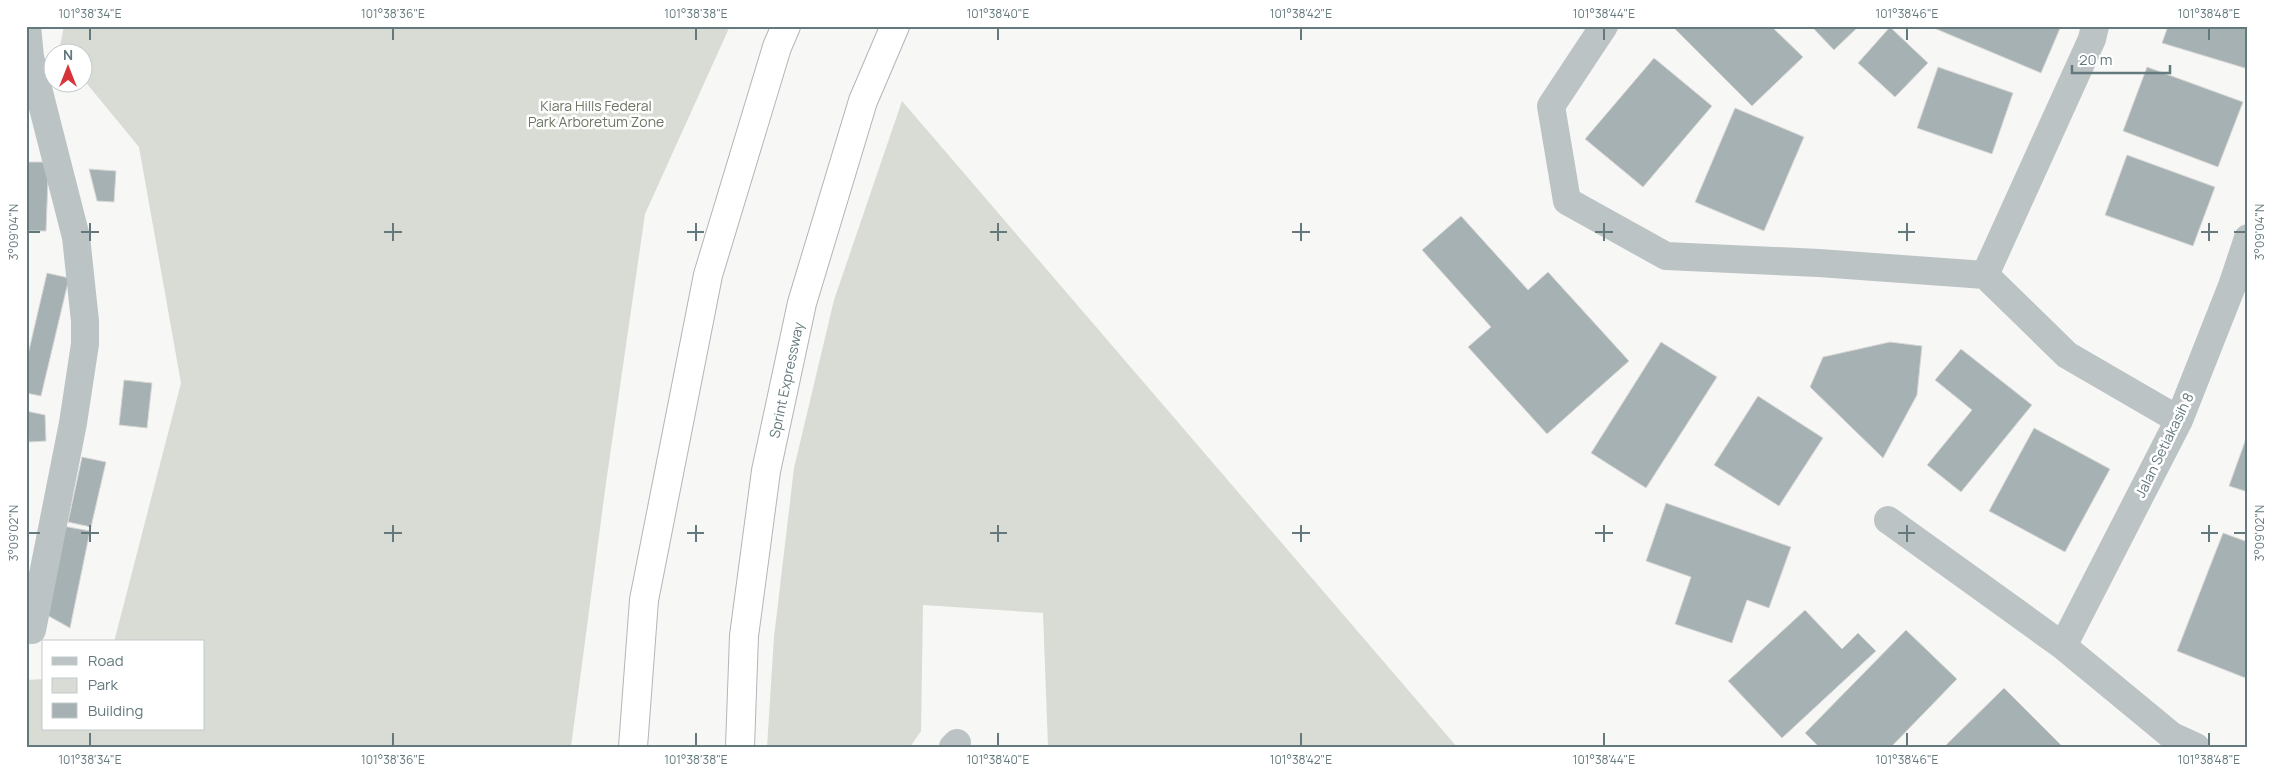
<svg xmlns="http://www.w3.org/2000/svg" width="2274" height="773" viewBox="0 0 2274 773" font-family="Manrope,sans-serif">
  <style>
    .green { fill: #d9dcd4 }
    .building { fill: #a6b1b3; stroke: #d9d8d7 }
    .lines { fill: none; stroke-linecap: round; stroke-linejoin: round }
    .highway-casing { stroke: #b0b6b8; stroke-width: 30 }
    .minor { stroke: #bcc3c4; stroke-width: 28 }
    .highway { stroke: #fff; stroke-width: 28 }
    .ticks { fill: none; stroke: #64797d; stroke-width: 2 }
    .labels { text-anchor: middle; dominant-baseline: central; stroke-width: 5; stroke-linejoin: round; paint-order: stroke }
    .park-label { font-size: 14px; fill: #6b7663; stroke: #fff }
    .street-label { font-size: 14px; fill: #64797d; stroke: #fff }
    .neatline { fill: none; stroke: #64797d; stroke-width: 2 }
    .ticks-label { font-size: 12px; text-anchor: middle; fill: #64797d }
  </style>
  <rect width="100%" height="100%" fill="#f7f7f5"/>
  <!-- green -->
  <path class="green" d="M 64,26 L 730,26 L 645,214 L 606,483 L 571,747 L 26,747 L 26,680 L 44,679 L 44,729 L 204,729 L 204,642 L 114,642 L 181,383 L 139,147 L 83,79 L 82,52 L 61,52 L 59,51 Z
    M 902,101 L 1457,747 L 1048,747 L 1043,613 L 923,605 L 921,731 L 910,747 L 767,747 L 774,637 L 794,468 L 834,300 Z"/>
  <!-- building -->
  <path class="building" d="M 1676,26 L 1771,26 L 1803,57 L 1752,106 L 1674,28 Z
    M 1811,26 L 1859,26 L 1834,50 Z
    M 1929,26 L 2061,26 L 2041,73 Z
    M 2168,26 L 2248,26 L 2248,69 L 2162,43 Z
    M 1890,27 L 1928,63 L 1895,97 L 1858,63 Z
    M 1654,58 L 1712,106 L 1643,187 L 1585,139 Z
    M 1938,67 L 2013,93 L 1992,154 L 1917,128 Z
    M 2147,67 L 2243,102 L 2218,167 L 2123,131 Z
    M 1735,108 L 1804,137 L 1764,231 L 1695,202 Z
    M 2127,155 L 2215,187 L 2193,246 L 2105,215 Z
    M 26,162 L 43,162 L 48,179 L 46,231 L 26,231 Z
    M 89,169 L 116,171 L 114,202 L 97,201 Z
    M 1461,216 L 1528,290 L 1548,272 L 1629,361 L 1547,434 L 1468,347 L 1491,327 L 1422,250 Z
    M 47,273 L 69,278 L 41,396 L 26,393 L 26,363 Z
    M 1661,342 L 1717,377 L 1646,488 L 1591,453 Z
    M 1890,342 L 1922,346 L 1917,395 L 1883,458 L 1810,387 L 1823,357 Z
    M 1961,349 L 2032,405 L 1961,492 L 1927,465 L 1972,410 L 1935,380 Z
    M 124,380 L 152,383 L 147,428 L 119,425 Z
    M 1758,396 L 1823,438 L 1779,506 L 1714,465 Z
    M 26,411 L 45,415 L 46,441 L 29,442 Z
    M 2034,428 L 2110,469 L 2065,552 L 1989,511 Z
    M 2248,433 L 2248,492 L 2229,486 Z
    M 82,457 L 106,462 L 91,527 L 68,522 Z
    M 1666,503 L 1791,547 L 1769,608 L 1747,600 L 1732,643 L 1675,624 L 1691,577 L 1646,561 Z
    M 63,526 L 90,531 L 70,628 L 45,614 Z
    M 2223,533 L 2248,542 L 2248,679 L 2177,651 Z
    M 1805,610 L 1842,649 L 1858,633 L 1876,651 L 1782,738 L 1728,681 Z
    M 1906,630 L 1957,679 L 1891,747 L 1819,747 L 1805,733 Z
    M 2004,688 L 2063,747 L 1944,747 Z"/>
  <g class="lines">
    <defs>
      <path id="highway" d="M 633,747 L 644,600 L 708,275 L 777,47 L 786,26
        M 740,747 L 744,636 L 766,471 L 802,303 L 863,101 L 895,26"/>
    </defs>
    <!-- highway casing -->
    <use href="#highway" class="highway-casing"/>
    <!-- minor -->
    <path class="minor" d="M 27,26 L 30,57 L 76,237 L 85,321 L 85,344 L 73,423 L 32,630
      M 1604,26 L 1551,106 L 1567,201 L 1666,256 L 1819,263 L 1985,275 L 2067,355 L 2179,420
      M 1985,275 L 2092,39 L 2095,26
      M 1888,520 L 2063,646 L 2172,736 L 2196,747
      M 2063,646 L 2179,420 L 2232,286 L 2248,238
      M 953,747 L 957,743"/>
    <!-- highway -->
    <use href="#highway" class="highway"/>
  </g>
  <!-- ticks -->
  <path class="ticks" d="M 90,28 L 90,40M 393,28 L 393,40M 696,28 L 696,40M 998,28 L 998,40M 1301,28 L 1301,40M 1604,28 L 1604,40M 1907,28 L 1907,40M 2209,28 L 2209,40M 90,223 L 90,241M 393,223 L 393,241M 696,223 L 696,241M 998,223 L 998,241M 1301,223 L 1301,241M 1604,223 L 1604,241M 1907,223 L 1907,241M 2209,223 L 2209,241M 28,232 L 40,232M 81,232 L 99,232M 384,232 L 402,232M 687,232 L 704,232M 990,232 L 1007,232M 1292,232 L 1310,232M 1595,232 L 1613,232M 1898,232 L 1915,232M 2201,232 L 2218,232M 2234,232 L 2246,232M 90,525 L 90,542M 393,525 L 393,542M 696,525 L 696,542M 998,525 L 998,542M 1301,525 L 1301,542M 1604,525 L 1604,542M 1907,525 L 1907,542M 2209,525 L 2209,542M 28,533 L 40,533M 81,533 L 99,533M 384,533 L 402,533M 687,533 L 704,533M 990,533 L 1007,533M 1292,533 L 1310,533M 1595,533 L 1613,533M 1898,533 L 1915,533M 2201,533 L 2218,533M 2234,533 L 2246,533M 90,733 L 90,746M 393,733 L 393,746M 696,733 L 696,746M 998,733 L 998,746M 1301,733 L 1301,746M 1604,733 L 1604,746M 1907,733 L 1907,746M 2209,733 L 2209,746"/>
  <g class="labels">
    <!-- park labels -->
    <g class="park-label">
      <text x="596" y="105">Kiara Hills Federal<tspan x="596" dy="16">Park Arboretum Zone</tspan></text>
    </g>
    <!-- street labels -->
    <g class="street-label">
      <text transform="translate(786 380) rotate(-78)">Sprint Expressway</text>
      <text transform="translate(2164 445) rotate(-64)">Jalan Setiakasih 8</text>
    </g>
  </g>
  <!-- border -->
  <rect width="2274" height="773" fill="none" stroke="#ffffff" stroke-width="55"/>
  <!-- legend -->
  <rect x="42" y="640" width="162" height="90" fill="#ffffff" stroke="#c1c9cb"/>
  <rect x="52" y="657" width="25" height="8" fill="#bcc3c4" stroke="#c1c9cb"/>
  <text x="88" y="666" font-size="15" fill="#64797d">Road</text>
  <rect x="52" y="678" width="25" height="15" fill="#d9dcd4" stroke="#c1c9cb"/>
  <text x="88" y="690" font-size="15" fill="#64797d">Park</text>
  <rect x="52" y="703" width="25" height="15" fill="#a6b1b3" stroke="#c1c9cb"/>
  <text x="88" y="716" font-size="15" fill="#64797d">Building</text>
  <!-- north arrow -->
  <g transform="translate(68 68)"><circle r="24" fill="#ffffff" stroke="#c1c9cb"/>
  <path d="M0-4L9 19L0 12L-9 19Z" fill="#d73539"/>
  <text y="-8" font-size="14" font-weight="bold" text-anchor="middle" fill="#64797d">N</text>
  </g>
  <!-- scale -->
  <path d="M2072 65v8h98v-8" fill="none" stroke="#64797d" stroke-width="2.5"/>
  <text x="2079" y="65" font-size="15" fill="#64797d" stroke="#ffffff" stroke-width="4" paint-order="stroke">20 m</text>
  <rect x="28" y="28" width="2218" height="718" class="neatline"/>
  <g class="ticks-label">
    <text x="90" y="18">101°38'34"E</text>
    <text x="393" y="18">101°38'36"E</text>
    <text x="696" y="18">101°38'38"E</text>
    <text x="998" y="18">101°38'40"E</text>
    <text x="1301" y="18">101°38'42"E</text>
    <text x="1604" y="18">101°38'44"E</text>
    <text x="1907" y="18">101°38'46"E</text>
    <text x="2209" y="18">101°38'48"E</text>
    <text transform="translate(14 232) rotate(-90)" y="4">3°09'04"N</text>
    <text transform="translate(2260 232) rotate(-90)" y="4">3°09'04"N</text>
    <text transform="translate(14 533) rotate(-90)" y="4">3°09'02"N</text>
    <text transform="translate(2260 533) rotate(-90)" y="4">3°09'02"N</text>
    <text x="90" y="764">101°38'34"E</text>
    <text x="393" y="764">101°38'36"E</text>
    <text x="696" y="764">101°38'38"E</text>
    <text x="998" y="764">101°38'40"E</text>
    <text x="1301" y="764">101°38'42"E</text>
    <text x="1604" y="764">101°38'44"E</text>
    <text x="1907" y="764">101°38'46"E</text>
    <text x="2209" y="764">101°38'48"E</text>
  </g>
</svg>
